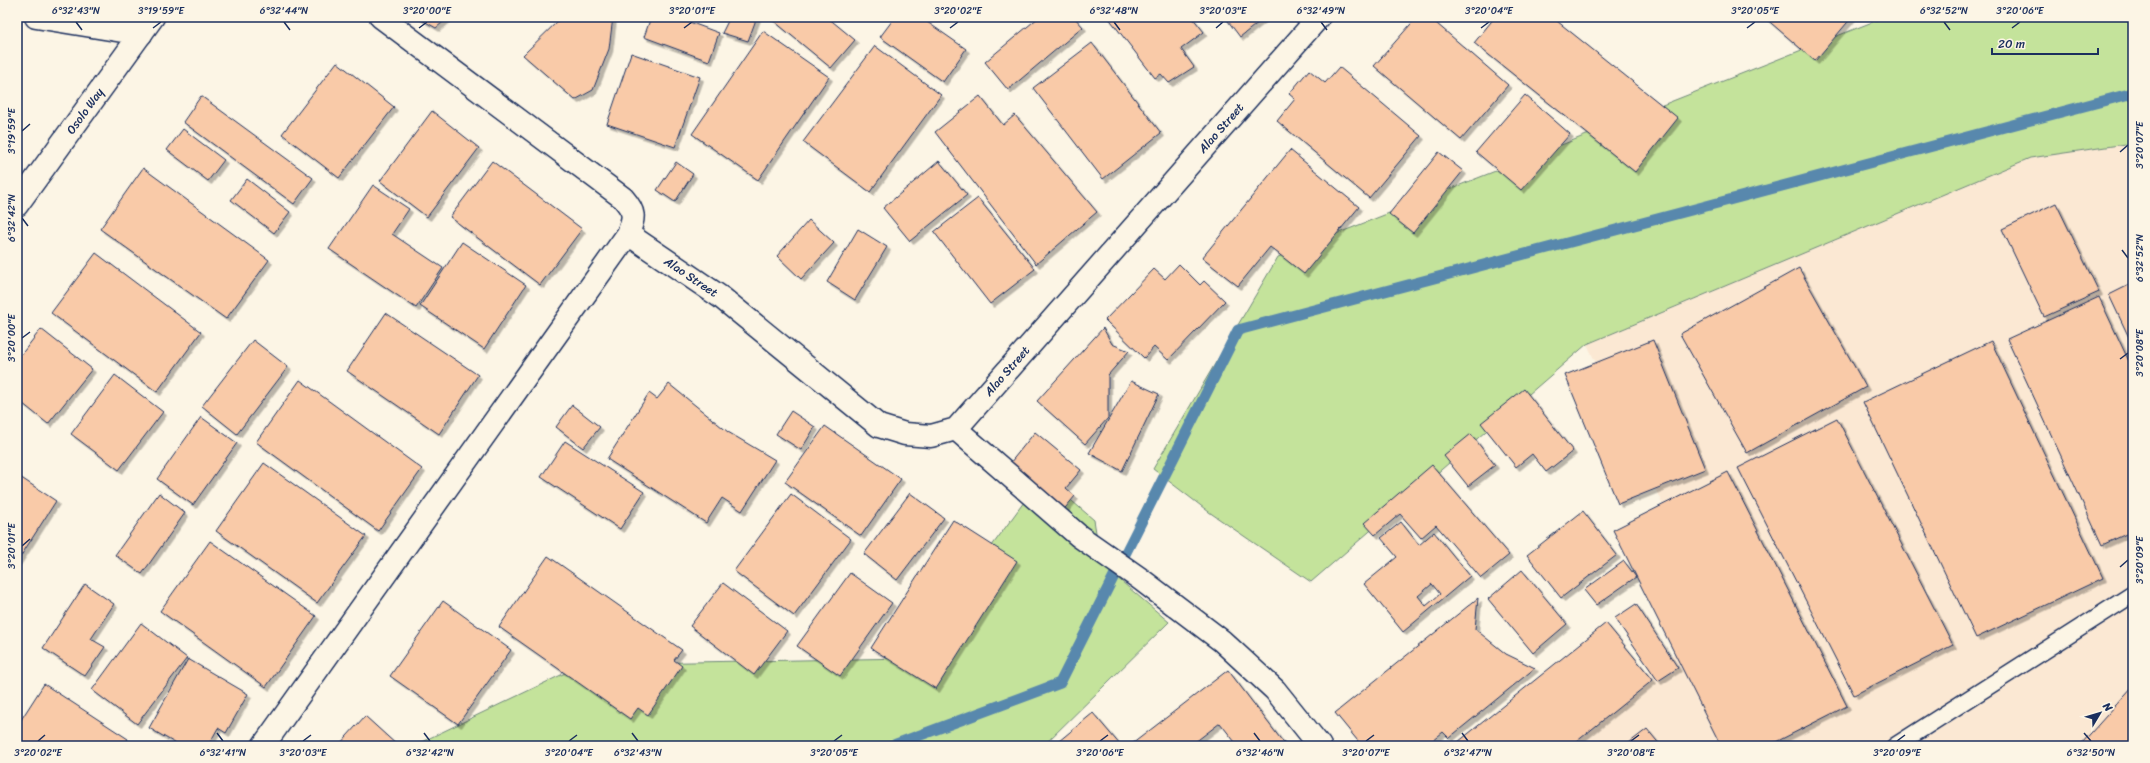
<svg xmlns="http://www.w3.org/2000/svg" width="2150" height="763" viewBox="0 0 2150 763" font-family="Sriracha,sans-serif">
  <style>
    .built { fill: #fbe8d3 }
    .green { fill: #c4e39b; stroke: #70897c }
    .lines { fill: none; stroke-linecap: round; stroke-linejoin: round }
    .stream { stroke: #5888ad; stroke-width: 11 }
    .building { fill: #f9caa8; stroke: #1b2f5e; fill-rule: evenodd; filter: url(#shadow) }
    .service-casing { stroke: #1b2f5e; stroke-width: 19 }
    .minor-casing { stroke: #1b2f5e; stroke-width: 25 }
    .secondary-casing { stroke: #1b2f5e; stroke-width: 25 }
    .service { stroke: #fcf5e5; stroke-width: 16 }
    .minor { stroke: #fcf5e5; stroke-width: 22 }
    .secondary { stroke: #fcf5e5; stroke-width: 22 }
    .ticks { fill: none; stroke: #1b2f5e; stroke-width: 1.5 }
    .labels { text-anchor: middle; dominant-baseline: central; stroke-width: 3.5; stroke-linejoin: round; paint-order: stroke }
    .street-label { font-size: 12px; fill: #1b2f5e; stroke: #fcf5e5 }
    .neatline { fill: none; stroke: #1b2f5e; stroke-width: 1.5 }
    .ticks-label { font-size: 10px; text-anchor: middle; fill: #1b2f5e }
  </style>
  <defs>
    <filter id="shadow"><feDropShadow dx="3.5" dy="3.5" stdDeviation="0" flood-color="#0004"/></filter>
  </defs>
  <rect width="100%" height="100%" fill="#fcf5e5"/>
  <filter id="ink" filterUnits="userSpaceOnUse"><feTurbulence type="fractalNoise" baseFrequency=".025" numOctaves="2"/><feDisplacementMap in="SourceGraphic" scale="8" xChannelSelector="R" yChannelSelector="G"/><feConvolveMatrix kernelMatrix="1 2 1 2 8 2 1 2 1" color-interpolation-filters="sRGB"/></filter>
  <g filter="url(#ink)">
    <!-- built -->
    <path class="built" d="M 2133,143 L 2133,746 L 1555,746 L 1717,620 L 1587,344 L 2030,158 Z"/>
    <!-- green -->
    <path class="green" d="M 1885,17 L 2133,17 L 2133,143 L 2030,158 L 1587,344 L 1311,582 L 1209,512 L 1153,469 L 1278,257 Z
      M 1043,476 L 1094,520 L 1101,564 L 1169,622 L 1043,746 L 413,746 L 584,664 L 910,658 Z"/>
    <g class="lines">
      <!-- stream -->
      <path class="stream" d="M 891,746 L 1060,683 L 1238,330 L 2133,93"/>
    </g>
    <!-- building -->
    <path class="building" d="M 417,17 L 449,17 L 436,28 Z
      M 562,17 L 613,17 L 609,49 L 593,90 L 575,100 L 523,55 Z
      M 651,17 L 676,17 L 719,33 L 709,61 L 644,37 Z
      M 730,17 L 757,17 L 748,41 L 722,33 Z
      M 769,17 L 827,17 L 855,40 L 831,68 Z
      M 895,17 L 920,17 L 966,49 L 943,82 L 880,37 Z
      M 1039,17 L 1074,17 L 1083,27 L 1008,90 L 985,62 Z
      M 1108,17 L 1192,17 L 1204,32 L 1181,49 L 1194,67 L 1169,83 L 1161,74 L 1155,78 Z
      M 1225,17 L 1263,17 L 1264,18 L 1240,37 Z
      M 1417,17 L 1429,17 L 1508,85 L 1461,140 L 1374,66 Z
      M 1495,17 L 1552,17 L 1678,118 L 1635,172 L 1474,43 Z
      M 1764,17 L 1852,17 L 1815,61 Z
      M 763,31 L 829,77 L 758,180 L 692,134 Z
      M 1092,43 L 1161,133 L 1103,179 L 1033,88 Z
      M 875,46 L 941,95 L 870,192 L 803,142 Z
      M 631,53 L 700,77 L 675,147 L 607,124 Z
      M 337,62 L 394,107 L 339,178 L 282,134 Z
      M 1339,67 L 1421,136 L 1369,198 L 1277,121 L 1295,99 L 1289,94 L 1309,70 L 1325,83 Z
      M 1525,95 L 1570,134 L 1521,190 L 1476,152 Z
      M 201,96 L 313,178 L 294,204 L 183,122 Z
      M 980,96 L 1003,125 L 1015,115 L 1097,212 L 1036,264 L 935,132 Z
      M 432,111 L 479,148 L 427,217 L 380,181 Z
      M 183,129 L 224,160 L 208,181 L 167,150 Z
      M 1290,150 L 1359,207 L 1304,274 L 1270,247 L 1238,286 L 1202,258 Z
      M 1439,152 L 1463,171 L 1413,233 L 1389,214 Z
      M 492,161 L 582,229 L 540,285 L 450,217 Z
      M 939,161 L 967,195 L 910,241 L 883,208 Z
      M 676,162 L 693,174 L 675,202 L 657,190 Z
      M 143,168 L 269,260 L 226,319 L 100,229 Z
      M 247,179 L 290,212 L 274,233 L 231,200 Z
      M 373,185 L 409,209 L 392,234 L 443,268 L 416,308 L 329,249 Z
      M 978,198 L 1035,269 L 990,304 L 934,232 Z
      M 2056,203 L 2099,292 L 2044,317 L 2002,229 Z
      M 809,220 L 834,243 L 801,279 L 777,256 Z
      M 858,229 L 887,247 L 855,300 L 827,282 Z
      M 462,242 L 526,285 L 484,349 L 420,306 Z
      M 96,253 L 201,332 L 157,392 L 51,313 Z
      M 1179,264 L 1200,285 L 1204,281 L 1225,301 L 1168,360 L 1154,347 L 1144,358 L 1105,320 L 1154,269 L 1165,279 Z
      M 1799,268 L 1866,387 L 1747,453 L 1680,334 Z
      M 2133,283 L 2133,346 L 2109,295 Z
      M 2099,297 L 2133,370 L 2133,531 L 2102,545 L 2007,339 Z
      M 386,313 L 478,375 L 439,434 L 347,371 Z
      M 1103,328 L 1112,344 L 1129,351 L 1108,375 L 1108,418 L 1085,444 L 1037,401 Z
      M 41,329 L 92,369 L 48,424 L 17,399 L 17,360 Z
      M 253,340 L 288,367 L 237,434 L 202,406 Z
      M 1653,340 L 1705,469 L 1618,504 L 1565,375 Z
      M 1991,341 L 2103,578 L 1976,638 L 1863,402 Z
      M 115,375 L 163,412 L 119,470 L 71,434 Z
      M 300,380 L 422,469 L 378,531 L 256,442 Z
      M 1131,381 L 1159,394 L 1122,471 L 1089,453 Z
      M 669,384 L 728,432 L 775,460 L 742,511 L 722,498 L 706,523 L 607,459 L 649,393 L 657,399 Z
      M 1524,389 L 1573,451 L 1546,472 L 1532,454 L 1516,467 L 1481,423 Z
      M 572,405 L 600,427 L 583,448 L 556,427 Z
      M 791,411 L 815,427 L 801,450 L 776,434 Z
      M 201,417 L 237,443 L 193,505 L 157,479 Z
      M 1837,418 L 1953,645 L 1854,695 L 1738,468 Z
      M 825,426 L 901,479 L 861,536 L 785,482 Z
      M 1035,432 L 1081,470 L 1066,488 L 1075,496 L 1061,513 L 1006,468 Z
      M 1471,434 L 1495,465 L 1468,486 L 1444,456 Z
      M 565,441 L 644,492 L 620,529 L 541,477 Z
      M 264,463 L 366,536 L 317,603 L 216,531 Z
      M 1432,465 L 1509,555 L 1481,578 L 1436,525 L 1421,538 L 1400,514 L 1375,535 L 1364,523 Z
      M 1728,472 L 1847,706 L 1768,746 L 1721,746 L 1613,530 Z
      M 17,475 L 56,501 L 17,562 Z
      M 159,493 L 185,513 L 142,574 L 115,555 Z
      M 910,493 L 944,518 L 897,580 L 864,554 Z
      M 791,494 L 851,539 L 794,616 L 734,571 Z
      M 1583,511 L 1617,555 L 1561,598 L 1527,555 Z
      M 953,520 L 1017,561 L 936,689 L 871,648 Z
      M 1401,522 L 1419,545 L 1434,532 L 1470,576 L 1403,632 L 1364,584 L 1397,557 L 1381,538 ZM 1432,584 L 1440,594 L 1426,606 L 1418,596 Z
      M 210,541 L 316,616 L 266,687 L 160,611 Z
      M 548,556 L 682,650 L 674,660 L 682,666 L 648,715 L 638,708 L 630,719 L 499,627 Z
      M 1624,561 L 1636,577 L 1596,605 L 1584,590 Z
      M 1522,570 L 1567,624 L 1533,653 L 1488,599 Z
      M 850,573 L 892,603 L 840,676 L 797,646 Z
      M 723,583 L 787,631 L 754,675 L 690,626 Z
      M 85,584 L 114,604 L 91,639 L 105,647 L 85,676 L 43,648 Z
      M 1478,598 L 1475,629 L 1506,654 L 1535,668 L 1449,738 L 1443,732 L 1426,746 L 1362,746 L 1335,713 Z
      M 443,601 L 511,650 L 458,724 L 390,676 Z
      M 1636,604 L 1678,668 L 1658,681 L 1615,618 Z
      M 141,623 L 187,658 L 137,724 L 92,690 Z
      M 1606,623 L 1653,680 L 1571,746 L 1453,746 Z
      M 188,659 L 248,694 L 226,733 L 218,728 L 208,746 L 188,746 L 184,744 L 180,746 L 149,728 Z
      M 1228,670 L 1286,746 L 1238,746 L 1220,723 L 1190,746 L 1134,746 L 1132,744 Z
      M 44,684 L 128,739 L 123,746 L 17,746 L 17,726 Z
      M 2133,686 L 2133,739 L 2127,746 L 2085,746 L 2082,743 Z
      M 1093,713 L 1121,746 L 1053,746 Z
      M 365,716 L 398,746 L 338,746 Z
      M 1647,729 L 1661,746 L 1625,746 Z"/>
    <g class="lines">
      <defs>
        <path id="service" d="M 1895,746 L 2133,594"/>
        <path id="minor" d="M 36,17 L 141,34
          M 628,234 L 722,298 L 879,426 L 905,434 L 931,436 L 956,429 L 1319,17
          M 956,429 L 1079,536 L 1139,578 L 1222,641 L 1275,690 L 1320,746
          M 263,746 L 628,234 C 634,217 636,213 623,198 L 381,17"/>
        <path id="secondary" d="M 17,205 L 153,17"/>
      </defs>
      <!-- service casing -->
      <use href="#service" class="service-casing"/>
      <!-- minor casing -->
      <use href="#minor" class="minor-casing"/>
      <!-- secondary casing -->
      <use href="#secondary" class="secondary-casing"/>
      <!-- service -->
      <use href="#service" class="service"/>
      <!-- minor -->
      <use href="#minor" class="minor"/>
      <!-- secondary -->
      <use href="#secondary" class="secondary"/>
    </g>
  </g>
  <!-- ticks -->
  <path class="ticks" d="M 76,22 L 82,30M 284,22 L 290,30M 1114,22 L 1120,30M 1321,22 L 1327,30M 1944,22 L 1950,30M 153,28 L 161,22M 419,28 L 427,22M 684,28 L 692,22M 950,28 L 958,22M 1216,28 L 1223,22M 1481,28 L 1489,22M 1747,28 L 1755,22M 2012,28 L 2020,22M 22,131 L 30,124M 2120,152 L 2128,145M 22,218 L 28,226M 2122,250 L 2128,258M 22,338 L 30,332M 2120,359 L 2128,353M 22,546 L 30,539M 2120,567 L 2128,560M 217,733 L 223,741M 424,733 L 430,741M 632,733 L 638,741M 1254,733 L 1260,741M 1462,733 L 1468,741M 2084,733 L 2091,741M 38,741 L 45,735M 303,741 L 311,735M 569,741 L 577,735M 834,741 L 842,735M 1100,741 L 1108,735M 1366,741 L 1374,735M 1631,741 L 1639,735M 1897,741 L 1905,735"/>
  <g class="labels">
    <!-- street labels -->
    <g class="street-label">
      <text transform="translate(85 111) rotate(-54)">Osolo Way</text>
      <text transform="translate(1221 128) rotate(-49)">Alao Street</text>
      <text transform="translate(691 277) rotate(34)">Alao Street</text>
      <text transform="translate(1007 371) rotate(-49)">Alao Street</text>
    </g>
  </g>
  <!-- margin -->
  <rect width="2150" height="763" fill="none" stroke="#fcf5e5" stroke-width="44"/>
  <!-- north arrow -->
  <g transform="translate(2100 713) rotate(52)" stroke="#fcf5e5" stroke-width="3" paint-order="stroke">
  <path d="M0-3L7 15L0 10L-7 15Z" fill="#1b2f5e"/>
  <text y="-6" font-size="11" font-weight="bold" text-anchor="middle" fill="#1b2f5e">N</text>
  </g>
  <!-- scale -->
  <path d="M1992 48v6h106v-6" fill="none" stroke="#1b2f5e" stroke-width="2"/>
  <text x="1998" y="48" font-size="12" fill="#1b2f5e" stroke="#fcf5e5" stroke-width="3" paint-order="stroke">20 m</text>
  <rect x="22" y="22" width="2106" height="719" class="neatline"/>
  <g class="ticks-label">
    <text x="76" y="14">6°32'43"N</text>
    <text x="161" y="14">3°19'59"E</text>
    <text x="284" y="14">6°32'44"N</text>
    <text x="427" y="14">3°20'00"E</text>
    <text x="692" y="14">3°20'01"E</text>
    <text x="958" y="14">3°20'02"E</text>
    <text x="1114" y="14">6°32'48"N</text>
    <text x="1223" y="14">3°20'03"E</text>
    <text x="1321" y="14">6°32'49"N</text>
    <text x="1489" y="14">3°20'04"E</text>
    <text x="1755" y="14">3°20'05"E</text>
    <text x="1944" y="14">6°32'52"N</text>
    <text x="2020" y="14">3°20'06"E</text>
    <text transform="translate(11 131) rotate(-90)" y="4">3°19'59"E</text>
    <text transform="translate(2139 145) rotate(-90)" y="4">3°20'07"E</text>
    <text transform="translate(11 218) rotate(-90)" y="4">6°32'42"N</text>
    <text transform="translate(2139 258) rotate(-90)" y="4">6°32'52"N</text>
    <text transform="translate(11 338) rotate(-90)" y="4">3°20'00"E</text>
    <text transform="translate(2139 353) rotate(-90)" y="4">3°20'08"E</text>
    <text transform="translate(11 546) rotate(-90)" y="4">3°20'01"E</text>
    <text transform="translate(2139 560) rotate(-90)" y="4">3°20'09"E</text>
    <text x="38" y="756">3°20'02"E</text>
    <text x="223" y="756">6°32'41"N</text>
    <text x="303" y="756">3°20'03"E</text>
    <text x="430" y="756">6°32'42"N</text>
    <text x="569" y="756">3°20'04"E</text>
    <text x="638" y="756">6°32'43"N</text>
    <text x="834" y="756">3°20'05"E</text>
    <text x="1100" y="756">3°20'06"E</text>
    <text x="1260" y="756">6°32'46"N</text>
    <text x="1366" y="756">3°20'07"E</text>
    <text x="1468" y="756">6°32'47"N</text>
    <text x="1631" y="756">3°20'08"E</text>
    <text x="1897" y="756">3°20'09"E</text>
    <text x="2091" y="756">6°32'50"N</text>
  </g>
</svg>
